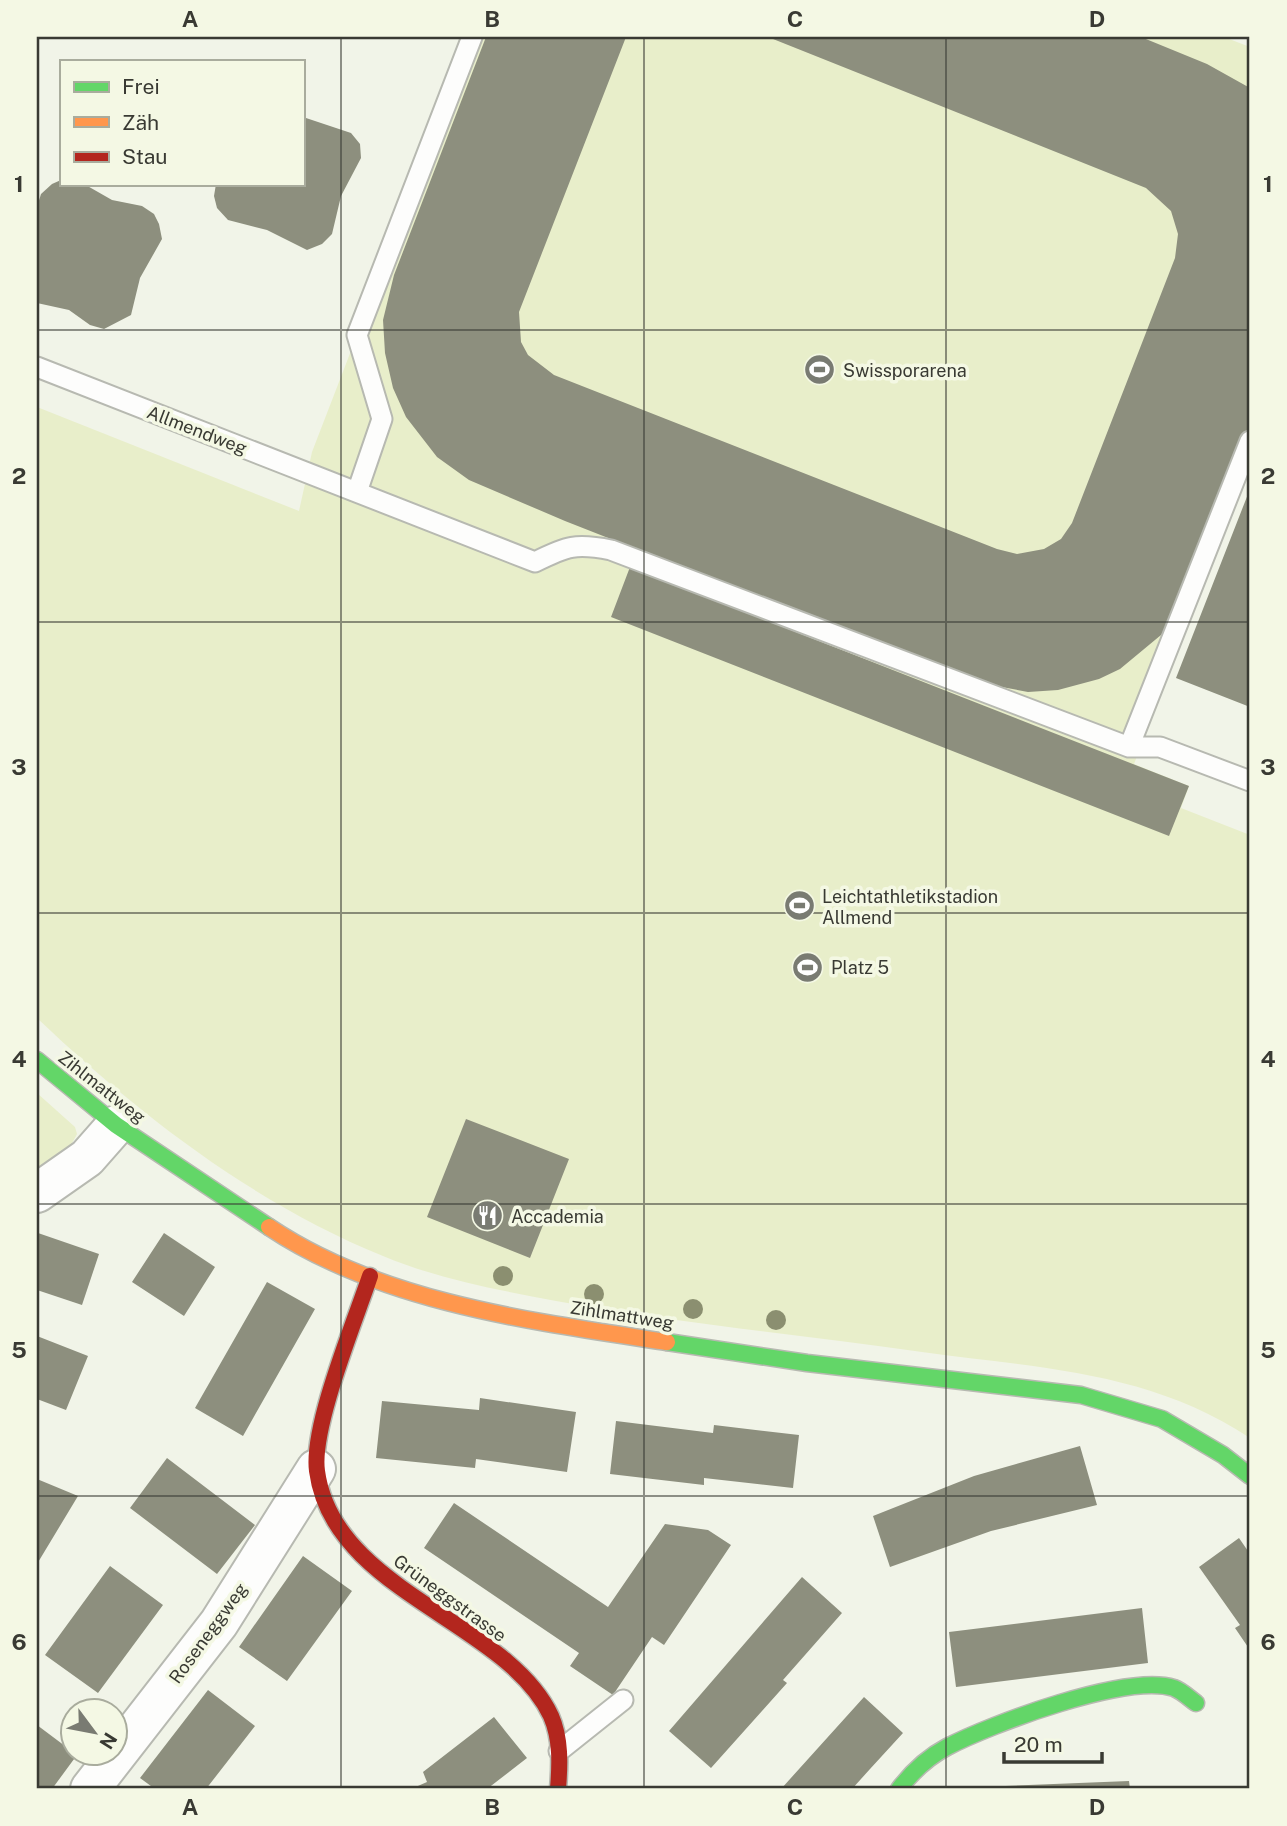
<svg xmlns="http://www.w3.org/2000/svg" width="1287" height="1826" viewBox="0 0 1287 1826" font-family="'Public Sans',sans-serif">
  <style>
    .green { fill: #e8eeca }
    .building { fill: #8d8f7e }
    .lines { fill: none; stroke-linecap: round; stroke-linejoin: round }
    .lane-casing { stroke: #b7b9b1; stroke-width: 23 }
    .street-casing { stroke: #b7b9b1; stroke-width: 42 }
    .fast-casing { stroke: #b7b9b1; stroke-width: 19 }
    .slow-casing { stroke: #b7b9b1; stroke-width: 19 }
    .jam-casing { stroke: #b7b9b1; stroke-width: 19 }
    .lane { stroke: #fdfdfc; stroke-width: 19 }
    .street { stroke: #fdfdfc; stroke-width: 38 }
    .fast { stroke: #63d668; stroke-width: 16 }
    .slow { stroke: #ff974d; stroke-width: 16 }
    .jam { stroke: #b3261e; stroke-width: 16 }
    .tree { fill: #8b8f70 }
    .grid { fill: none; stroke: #393a33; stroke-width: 2; stroke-opacity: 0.55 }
    .labels { text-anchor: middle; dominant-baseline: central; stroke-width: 7; stroke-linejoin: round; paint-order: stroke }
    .poi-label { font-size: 18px; fill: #393a33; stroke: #f4f8e4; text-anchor: start }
    .street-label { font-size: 18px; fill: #393a33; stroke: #f4f8e4 }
    .neatline { fill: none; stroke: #393a33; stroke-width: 2.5 }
    .grid-label { font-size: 23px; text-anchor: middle; font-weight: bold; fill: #393a33 }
  </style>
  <rect width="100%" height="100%" fill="#f1f4e8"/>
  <!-- green -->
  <path class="green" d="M 472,37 L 1224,37 L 1250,47 L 1250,462 L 1134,764 L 1189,786 L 1181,808 L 1250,835 L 1250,1438 C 1149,1371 1038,1368 922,1352 C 800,1335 677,1323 556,1301 C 498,1290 438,1279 383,1256 C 253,1203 138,1114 37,1018 L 37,407 L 299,511 L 312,452 Z
    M 37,1093 L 75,1127 L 77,1134 L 69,1149 L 37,1183 Z"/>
  <!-- building -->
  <path class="building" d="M 486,37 L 626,37 L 519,312 L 521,342 L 528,355 L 554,375 L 997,549 L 1017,554 L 1044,549 L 1061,539 L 1072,523 L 1175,258 L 1178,234 L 1171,211 L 1146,188 L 768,37 L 1141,37 L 1207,64 L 1250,88 L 1250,432 L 1176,615 L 1161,635 L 1120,669 L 1099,679 L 1058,690 L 1028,692 L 975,682 L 565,521 L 469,480 L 437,457 L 406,417 L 393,388 L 385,353 L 383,320 L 394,275 Z
    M 303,117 L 351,133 L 360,144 L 361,158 L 341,196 L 332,234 L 322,244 L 307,250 L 267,230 L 228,220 L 217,208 L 214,196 L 216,184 L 303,184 Z
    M 61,180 L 61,184 L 84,184 L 112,200 L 142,206 L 154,214 L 159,224 L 162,239 L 140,278 L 131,315 L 104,329 L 90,325 L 69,310 L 37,303 L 37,207 L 41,194 L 52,184 Z
    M 1250,489 L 1250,707 L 1176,678 Z
    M 630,567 L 1189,786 L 1169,836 L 611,617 Z
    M 466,1119 L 569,1159 L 530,1258 L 427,1217 Z
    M 38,1233 L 99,1254 L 82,1305 L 37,1290 Z
    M 164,1233 L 215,1267 L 184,1316 L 132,1282 Z
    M 267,1282 L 315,1309 L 243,1436 L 195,1408 Z
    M 37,1336 L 88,1356 L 66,1410 L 37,1399 Z
    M 480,1398 L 576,1412 L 567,1472 L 476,1459 L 475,1468 L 376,1458 L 382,1401 L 479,1410 Z
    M 616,1421 L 713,1433 L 714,1425 L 799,1435 L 793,1488 L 704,1478 L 704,1485 L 610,1474 Z
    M 1080,1446 L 1097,1505 L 991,1531 L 890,1567 L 873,1516 L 974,1476 Z
    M 167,1458 L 255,1525 L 217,1574 L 130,1508 Z
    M 37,1479 L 78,1496 L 37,1564 Z
    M 454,1503 L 608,1607 L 665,1524 L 708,1530 L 731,1545 L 664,1645 L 652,1637 L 613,1695 L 570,1666 L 579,1653 L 424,1548 Z
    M 1239,1538 L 1250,1554 L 1250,1650 L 1235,1628 L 1240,1625 L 1199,1567 Z
    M 303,1556 L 352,1591 L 287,1681 L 239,1647 Z
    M 110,1566 L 163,1605 L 98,1693 L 45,1655 Z
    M 802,1577 L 842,1613 L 783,1680 L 787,1683 L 711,1768 L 669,1731 Z
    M 1142,1608 L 1148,1663 L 956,1687 L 949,1632 Z
    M 208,1690 L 255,1726 L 206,1789 L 155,1789 L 140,1778 Z
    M 864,1697 L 903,1733 L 870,1769 L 852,1789 L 781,1789 Z
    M 494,1717 L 527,1758 L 487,1789 L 411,1789 L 427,1782 L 423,1772 Z
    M 37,1725 L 77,1755 L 52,1789 L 37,1789 Z
    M 1129,1781 L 1130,1789 L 980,1789 L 980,1787 Z"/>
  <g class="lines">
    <defs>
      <path id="lane" d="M 37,367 L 535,562 C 567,546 576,543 611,550 L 1129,747 L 1160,747 L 1250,781
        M 357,492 L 382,419 L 357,335 L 472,37
        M 1129,747 L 1250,441
        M 559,1751 L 623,1700"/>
      <path id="street" d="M 37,1193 L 87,1158 L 116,1125
        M 90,1789 L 219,1623 L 316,1469"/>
      <path id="fast" d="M 37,1060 L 116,1125 L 269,1227
        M 667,1342 L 807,1363 L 1081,1395 L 1162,1419 L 1223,1455 L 1250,1476
        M 899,1789 C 912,1772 928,1757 947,1747 C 991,1724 1127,1673 1174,1688 C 1182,1691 1189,1698 1196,1703"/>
      <path id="slow" d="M 269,1227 C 382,1303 535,1322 667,1342"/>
      <path id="jam" d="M 370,1276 C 355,1321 311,1427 317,1471 C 333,1592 507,1621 551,1716 C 561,1739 560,1764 558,1789"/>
    </defs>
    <!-- lane casing -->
    <use href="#lane" class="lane-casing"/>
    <!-- street casing -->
    <use href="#street" class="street-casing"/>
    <!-- fast casing -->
    <use href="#fast" class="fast-casing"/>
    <!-- slow casing -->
    <use href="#slow" class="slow-casing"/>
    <!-- jam casing -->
    <use href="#jam" class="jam-casing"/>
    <!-- lane -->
    <use href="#lane" class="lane"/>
    <!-- street -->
    <use href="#street" class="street"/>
    <!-- fast -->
    <use href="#fast" class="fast"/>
    <!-- slow -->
    <use href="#slow" class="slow"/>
    <!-- jam -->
    <use href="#jam" class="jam"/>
  </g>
  <!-- trees -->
  <g class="tree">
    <circle cx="503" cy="1276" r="10"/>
    <circle cx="594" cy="1294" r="10"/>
    <circle cx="693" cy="1309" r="10"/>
    <circle cx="776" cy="1320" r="10"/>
  </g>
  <!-- grid -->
  <path class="grid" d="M 341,37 L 341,1789M 644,37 L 644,1789M 946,37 L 946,1789M 37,330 L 1250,330M 37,622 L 1250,622M 37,913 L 1250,913M 37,1204 L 1250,1204M 37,1496 L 1250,1496"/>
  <!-- icons -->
  <defs>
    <symbol id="stadium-disc" viewBox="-11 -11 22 22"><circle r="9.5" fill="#797b72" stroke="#f4f8e4"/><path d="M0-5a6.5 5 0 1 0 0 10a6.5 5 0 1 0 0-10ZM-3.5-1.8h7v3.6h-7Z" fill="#fff"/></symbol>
    <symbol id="restaurant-disc" viewBox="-11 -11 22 22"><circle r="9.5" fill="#797b72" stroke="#f4f8e4"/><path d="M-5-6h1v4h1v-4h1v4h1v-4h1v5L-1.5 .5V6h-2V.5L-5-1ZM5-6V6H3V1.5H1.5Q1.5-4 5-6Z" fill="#fff"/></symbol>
  </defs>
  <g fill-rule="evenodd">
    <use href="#stadium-disc" x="802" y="352" width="35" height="35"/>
    <use href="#stadium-disc" x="782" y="888" width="35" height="35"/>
    <use href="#stadium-disc" x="790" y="950" width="35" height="35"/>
    <use href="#restaurant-disc" x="470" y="1198" width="35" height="35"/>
  </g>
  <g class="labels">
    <!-- poi labels -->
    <g class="poi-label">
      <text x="843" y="370">Swissporarena</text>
      <text x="822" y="896">Leichtathletikstadion<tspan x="822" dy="21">Allmend</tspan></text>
      <text x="831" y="967">Platz 5</text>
      <text x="511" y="1216">Accademia</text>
    </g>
    <!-- street labels -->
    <g class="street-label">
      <text transform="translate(197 430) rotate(21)">Allmendweg</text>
      <text transform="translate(102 1087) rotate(38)">Zihlmattweg</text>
      <text transform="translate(622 1315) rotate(9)">Zihlmattweg</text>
      <text transform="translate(450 1598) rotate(36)">Grüneggstrasse</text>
      <text transform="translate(208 1633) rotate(-54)">Roseneggweg</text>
    </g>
  </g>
  <!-- border -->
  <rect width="1287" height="1826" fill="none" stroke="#f4f8e4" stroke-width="77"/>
  <!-- legend -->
  <rect x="60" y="60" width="245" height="126" fill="#f4f8e4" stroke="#a9ac9d" stroke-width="2"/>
  <rect x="74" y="82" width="35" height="10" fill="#63d668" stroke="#a9ac9d" stroke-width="2"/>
  <text x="122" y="94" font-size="21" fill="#393a33">Frei</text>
  <rect x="74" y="117" width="35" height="10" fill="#ff974d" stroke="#a9ac9d" stroke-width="2"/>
  <text x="122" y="130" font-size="21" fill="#393a33">Zäh</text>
  <rect x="74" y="152" width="35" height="10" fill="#b3261e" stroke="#a9ac9d" stroke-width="2"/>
  <text x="122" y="164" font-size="21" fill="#393a33">Stau</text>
  <!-- north arrow -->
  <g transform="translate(94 1732) rotate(122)"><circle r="33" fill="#f4f8e4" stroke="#a9ac9d" stroke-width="2"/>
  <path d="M0-5L12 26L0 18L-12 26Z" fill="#797b72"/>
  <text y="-10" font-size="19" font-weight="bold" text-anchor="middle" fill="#393a33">N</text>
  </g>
  <!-- scale -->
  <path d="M1004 1752v10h98v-10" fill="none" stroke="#393a33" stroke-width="3.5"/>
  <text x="1014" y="1752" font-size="21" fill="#393a33" stroke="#f4f8e4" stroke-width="5" paint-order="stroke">20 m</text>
  <rect x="38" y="38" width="1210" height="1749" class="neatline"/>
  <g class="grid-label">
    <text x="190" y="27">A</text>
    <text x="492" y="27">B</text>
    <text x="795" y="27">C</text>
    <text x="1097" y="27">D</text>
    <text x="19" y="192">1</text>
    <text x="1268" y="192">1</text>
    <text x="19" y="484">2</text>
    <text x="1268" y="484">2</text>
    <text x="19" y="775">3</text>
    <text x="1268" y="775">3</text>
    <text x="19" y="1067">4</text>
    <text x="1268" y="1067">4</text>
    <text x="19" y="1358">5</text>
    <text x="1268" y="1358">5</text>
    <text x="19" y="1650">6</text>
    <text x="1268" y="1650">6</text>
    <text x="190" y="1815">A</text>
    <text x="492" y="1815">B</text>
    <text x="795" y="1815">C</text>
    <text x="1097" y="1815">D</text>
  </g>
</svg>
